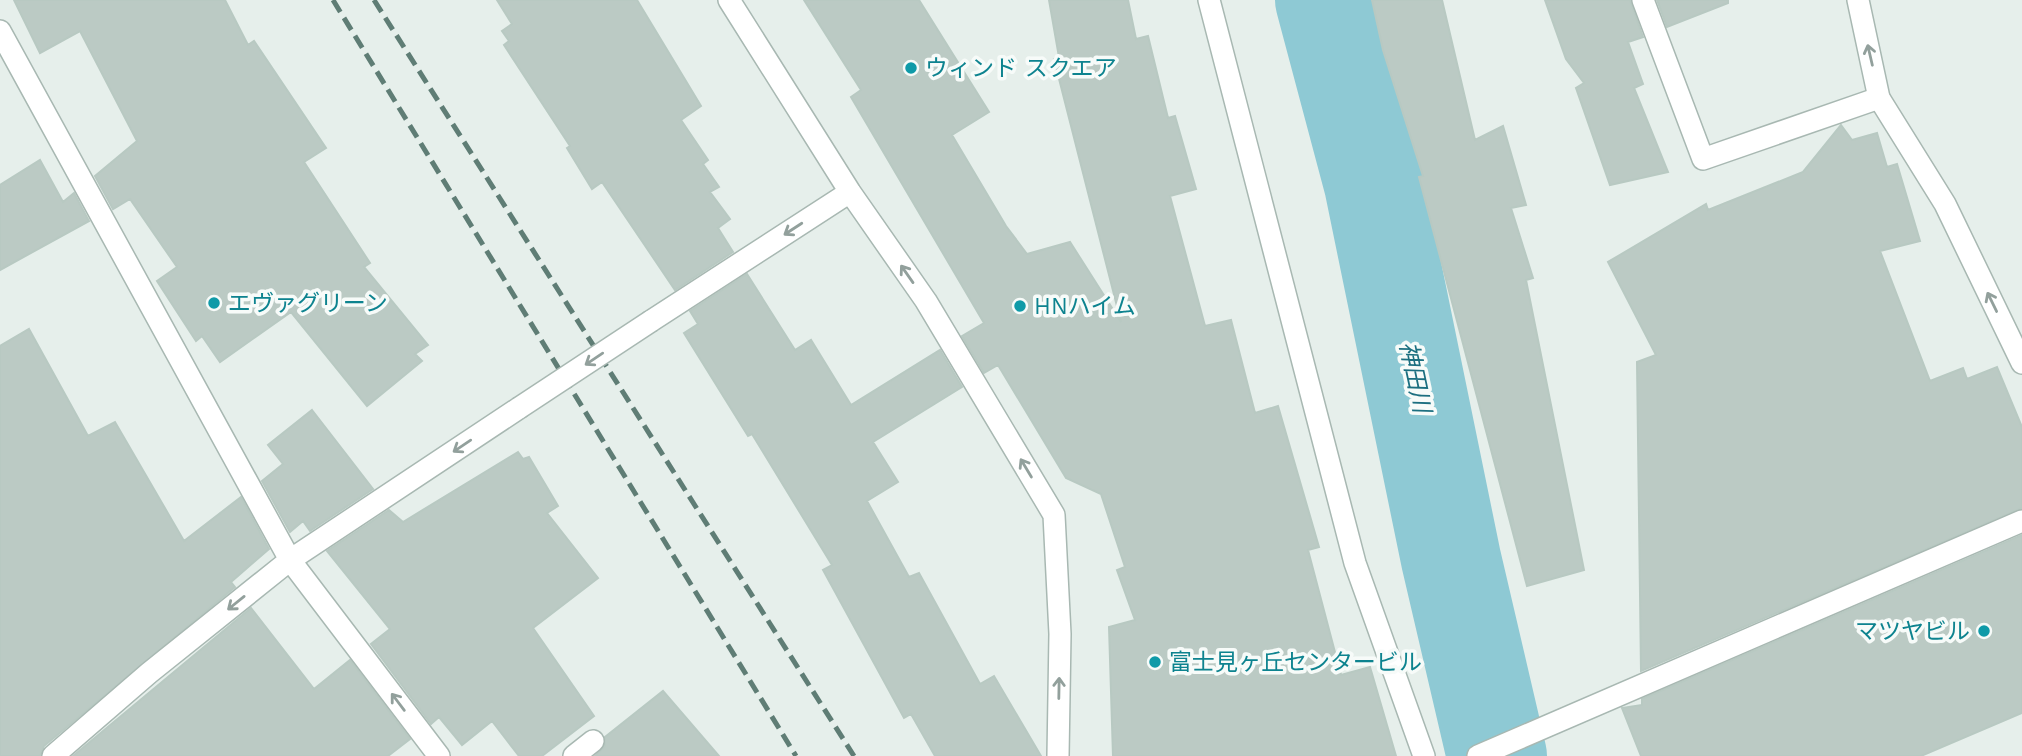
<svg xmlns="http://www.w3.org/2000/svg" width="2022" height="756" viewBox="0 0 2022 756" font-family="'Work Sans','Noto Sans JP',sans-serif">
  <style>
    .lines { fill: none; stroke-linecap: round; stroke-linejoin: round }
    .river { stroke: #8ec9d4; stroke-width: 100 }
    .building { fill: #bbcac4; stroke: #b8c9c2; stroke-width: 2 }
    .lane-casing { stroke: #a8b8b2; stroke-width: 24 }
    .street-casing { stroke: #a8b8b2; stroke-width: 24 }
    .lane { stroke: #fff; stroke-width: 21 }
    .street { stroke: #fff; stroke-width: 21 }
    .rail { stroke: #5f7d75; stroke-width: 5; stroke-dasharray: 14 7; stroke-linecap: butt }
    .street-bridge-casing { stroke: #a8b8b2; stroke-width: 24; stroke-linecap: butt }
    .street-bridge { stroke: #fff; stroke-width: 21 }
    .oneway { stroke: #92a09c }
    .culture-dot { fill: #0f9aa8; stroke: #f7fbf9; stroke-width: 2.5 }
    .labels { text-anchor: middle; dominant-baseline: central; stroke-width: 7; stroke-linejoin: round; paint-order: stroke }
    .culture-label { font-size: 23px; fill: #0d838f; stroke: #f7fbf9; text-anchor: start }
    .water-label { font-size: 24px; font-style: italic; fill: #1c6f80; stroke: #f7fbf9 }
  </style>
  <rect width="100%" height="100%" fill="#e6efeb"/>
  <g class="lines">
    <!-- river -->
    <path class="river" d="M 1325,0 L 1374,184 L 1451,559 L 1497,756"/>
  </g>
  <!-- building -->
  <path class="building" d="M 14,0 L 225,0 L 248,45 L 254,41 L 326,148 L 304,162 L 370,263 L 364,267 L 428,345 L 415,354 L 422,361 L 367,406 L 291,312 L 220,362 L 202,336 L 196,341 L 157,281 L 177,267 L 130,199 L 113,209 L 95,176 L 137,141 L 80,31 L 40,53 Z
    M 497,0 L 637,0 L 701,106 L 681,120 L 708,160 L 703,164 L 719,187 L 710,192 L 730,219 L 718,228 L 733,252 L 675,290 L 602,182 L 592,189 L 567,148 L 570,146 L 504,45 L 509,41 L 502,31 L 512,24 Z
    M 804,0 L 919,0 L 989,112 L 952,135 L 1006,226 L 1027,254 L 1070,242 L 1121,322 L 1054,59 L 1059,57 L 1049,0 L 1128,0 L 1136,39 L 1148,36 L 1168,118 L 1175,116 L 1196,189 L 1170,196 L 1205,326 L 1231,320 L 1255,413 L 1278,406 L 1319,547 L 1308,550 L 1341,675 L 1370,667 L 1396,756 L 1113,756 L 1109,627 L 1135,620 L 1117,570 L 1125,567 L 1101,494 L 1066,478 L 998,365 L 984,373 L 962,336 L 984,323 L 851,97 L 861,90 Z
    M 1372,0 L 1442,0 L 1475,140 L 1503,126 L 1526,205 L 1511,208 L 1533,278 L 1526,280 L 1584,570 L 1527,586 L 1419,177 L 1423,176 L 1383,50 Z
    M 1545,0 L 1630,0 L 1643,37 L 1628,42 L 1643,84 L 1634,88 L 1668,172 L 1610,185 L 1576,88 L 1584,83 L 1566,59 Z
    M 1657,0 L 1728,0 L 1728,3 L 1667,27 Z
    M 1841,125 L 1852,140 L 1877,133 L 1887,167 L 1897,164 L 1920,241 L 1880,251 L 1930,381 L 1963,368 L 1967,379 L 1997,367 L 2022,427 L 2022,508 L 1641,671 L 1637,362 L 1656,355 L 1608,262 L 1706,204 L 1708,210 L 1803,172 Z
    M 40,160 L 63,202 L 74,193 L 89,221 L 0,270 L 0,185 Z
    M 747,274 L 795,350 L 811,340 L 851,405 L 940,350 L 962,387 L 873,442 L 898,482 L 867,501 L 909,577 L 919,573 L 980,684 L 994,676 L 1041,756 L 935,756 L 911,714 L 904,718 L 823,570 L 832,565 L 752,434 L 748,436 L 684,333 L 698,324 L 690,311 Z
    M 29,329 L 88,436 L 115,422 L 184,541 L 241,497 L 269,549 L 231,582 L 235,587 L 44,746 L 40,756 L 0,756 L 0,346 Z
    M 312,410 L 373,489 L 310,531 L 303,521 L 290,532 L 262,481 L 283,464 L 268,445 Z
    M 518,452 L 523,459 L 529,457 L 558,506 L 547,513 L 598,578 L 533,628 L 594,716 L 542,756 L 519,756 L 492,721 L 462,745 L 439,717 L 431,724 L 371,644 L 390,629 L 327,551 L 389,510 L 403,522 Z
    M 2022,535 L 2022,713 L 1921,756 L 1641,756 L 1622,708 L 1642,705 L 1642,699 Z
    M 251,608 L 314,689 L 350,660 L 410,739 L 388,756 L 73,756 Z
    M 663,691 L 719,756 L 595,756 L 605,746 L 605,737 Z"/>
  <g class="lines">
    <defs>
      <path id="lane" d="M 1643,0 L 1703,159 L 1879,98
        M 574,756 L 593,741"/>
      <path id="street" d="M 729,0 L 850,192 L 926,301 L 1054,515 L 1060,634 L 1058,756
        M 1209,0 L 1355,563 L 1424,756
        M 1858,0 L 1879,98 L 1945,204 L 2022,363
        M 0,31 L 290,560 L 439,756
        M 651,321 L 850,192
        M 53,756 L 149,673 L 290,560 L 519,408
        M 1478,756 L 2022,521"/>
    </defs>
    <!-- lane casing -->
    <use href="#lane" class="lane-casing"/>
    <!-- street casing -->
    <use href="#street" class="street-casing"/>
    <!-- lane -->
    <use href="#lane" class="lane"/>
    <!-- street -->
    <use href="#street" class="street"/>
    <!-- rail -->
    <path class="rail" d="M 333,0 L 796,756
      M 374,0 L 854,756"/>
    <defs>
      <path id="street-bridge" d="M 519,408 L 651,321"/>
    </defs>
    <!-- street-bridge casing -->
    <use href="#street-bridge" class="street-bridge-casing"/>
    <!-- street-bridge -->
    <use href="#street-bridge" class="street-bridge"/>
  </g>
  <!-- one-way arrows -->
  <defs><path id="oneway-shaft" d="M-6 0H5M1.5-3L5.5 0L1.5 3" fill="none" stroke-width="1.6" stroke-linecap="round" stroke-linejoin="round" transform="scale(1.75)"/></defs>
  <g class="oneway">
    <use href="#oneway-shaft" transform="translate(1870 55) rotate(-103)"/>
    <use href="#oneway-shaft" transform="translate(793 229) rotate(147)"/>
    <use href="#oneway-shaft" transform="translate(907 274) rotate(-125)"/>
    <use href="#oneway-shaft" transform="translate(1992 302) rotate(-116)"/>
    <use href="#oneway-shaft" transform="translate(594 359) rotate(146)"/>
    <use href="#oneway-shaft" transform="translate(462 446) rotate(146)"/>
    <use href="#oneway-shaft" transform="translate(1026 468) rotate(-121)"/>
    <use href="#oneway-shaft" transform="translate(236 603) rotate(141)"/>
    <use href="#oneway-shaft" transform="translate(1059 688) rotate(-89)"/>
    <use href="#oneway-shaft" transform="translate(398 702) rotate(-127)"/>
  </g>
  <!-- markers -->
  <g class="culture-dot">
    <circle cx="911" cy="68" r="7"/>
    <circle cx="214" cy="303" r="7"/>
    <circle cx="1020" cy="306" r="7"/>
    <circle cx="1984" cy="631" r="7"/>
    <circle cx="1155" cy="662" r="7"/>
  </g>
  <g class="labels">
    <!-- culture labels -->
    <g class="culture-label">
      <text x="925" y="68">ウィンド スクエア</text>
      <text x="228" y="303">エヴァグリーン</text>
      <text x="1034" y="306">HNハイム</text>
      <text x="1970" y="631" text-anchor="end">マツヤビル</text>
      <text x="1169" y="662">富士見ヶ丘センタービル</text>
    </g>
    <!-- water labels -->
    <g class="water-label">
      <text transform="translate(1415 377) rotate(78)">神田川</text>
    </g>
  </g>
</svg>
